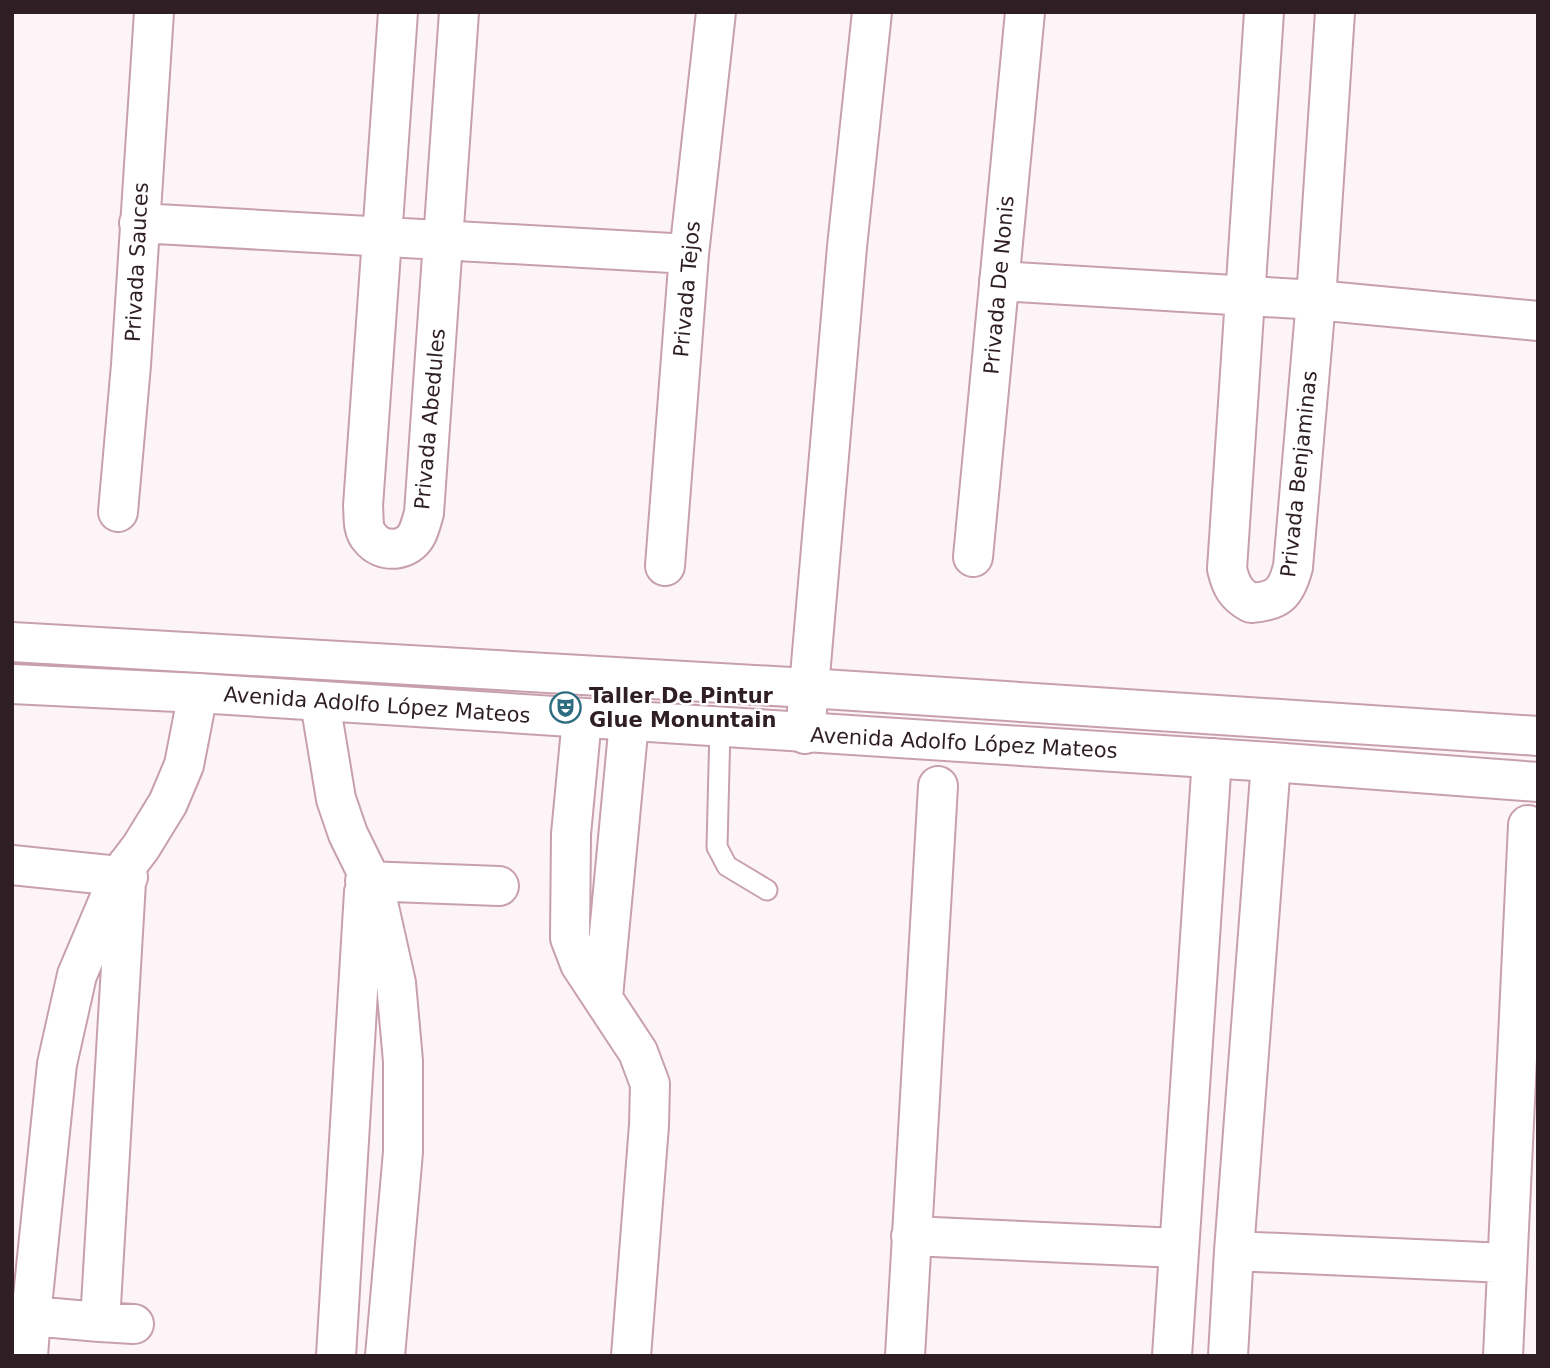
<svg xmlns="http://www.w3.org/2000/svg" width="1550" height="1368" viewBox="0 0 1550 1368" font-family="'DejaVu Sans',sans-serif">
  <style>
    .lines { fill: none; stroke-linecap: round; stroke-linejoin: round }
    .lane-casing { stroke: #c8a0ac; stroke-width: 23 }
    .street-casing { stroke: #c8a0ac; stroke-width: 42 }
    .secondary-casing { stroke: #c8a0ac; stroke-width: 42 }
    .lane { stroke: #fff; stroke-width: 19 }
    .street { stroke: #fff; stroke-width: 38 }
    .secondary { stroke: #fff; stroke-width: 38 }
    .labels { text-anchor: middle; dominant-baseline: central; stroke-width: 5; stroke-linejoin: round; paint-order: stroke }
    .street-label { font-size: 21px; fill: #2f1f24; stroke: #fff }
    .poi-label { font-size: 21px; font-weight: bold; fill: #2f1f24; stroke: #fff; text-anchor: start }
  </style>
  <rect width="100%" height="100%" fill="#fcf4f6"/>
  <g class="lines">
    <defs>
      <path id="lane" d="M 720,728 L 717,847 L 727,866 L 767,890"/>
      <path id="street" d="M 398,12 L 363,506 C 364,516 362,530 370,538 C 382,554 408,552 417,534 C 420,528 422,520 424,513 L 459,12
        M 1264,12 L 1227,569 C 1231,586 1236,595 1251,603 C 1279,601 1286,593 1293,567 L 1316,300 L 1335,12
        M 139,223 L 689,254
        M 999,281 L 1316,300 L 1538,321
        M 118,512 L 131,365 L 154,12
        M 973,557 L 1025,12
        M 665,566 L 689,254 L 716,12
        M 320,702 L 336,799 L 348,834 L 375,889 L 396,983 L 403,1061 L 403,1152 L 385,1356
        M 582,719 L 571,834 L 570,938 L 580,964 L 638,1052 L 650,1084 L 649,1125 L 631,1356
        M 805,734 L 847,247 L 872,12
        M 12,865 L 128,877
        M 127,865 L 100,1322 L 31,1316 L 57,1064 L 77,975 L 119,876 L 141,847 L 168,803 L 184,765 L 198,693
        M 365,881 L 499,886
        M 603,997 L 629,722
        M 911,1236 L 1178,1248
        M 1234,1251 L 1506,1263
        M 100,1322 L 134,1324
        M 28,1356 L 31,1316
        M 336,1356 L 364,892
        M 905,1356 L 938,786
        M 1172,1356 L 1212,758
        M 1228,1356 L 1234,1251 L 1271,762
        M 1503,1356 L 1528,825"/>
      <path id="secondary" d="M 12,642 L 808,688 L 1538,736
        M 12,684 L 198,693 L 1271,762 L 1538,782"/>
    </defs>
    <!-- lane casing -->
    <use href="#lane" class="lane-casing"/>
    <!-- street casing -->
    <use href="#street" class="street-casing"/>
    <!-- secondary casing -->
    <use href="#secondary" class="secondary-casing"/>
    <!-- lane -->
    <use href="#lane" class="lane"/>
    <!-- street -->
    <use href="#street" class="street"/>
    <!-- secondary -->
    <use href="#secondary" class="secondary"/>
  </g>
  <!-- icons -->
  <defs>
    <symbol id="theatre-ring" viewBox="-11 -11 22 22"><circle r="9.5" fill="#fff" stroke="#2d6c81" stroke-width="1.5"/><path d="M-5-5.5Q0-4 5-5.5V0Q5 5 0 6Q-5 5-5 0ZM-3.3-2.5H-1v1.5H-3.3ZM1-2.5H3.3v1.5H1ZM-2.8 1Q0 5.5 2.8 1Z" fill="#2d6c81"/></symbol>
  </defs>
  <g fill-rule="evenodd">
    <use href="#theatre-ring" x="548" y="690" width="35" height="35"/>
  </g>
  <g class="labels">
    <!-- street labels -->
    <g class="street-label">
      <text transform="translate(137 262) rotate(-87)">Privada Sauces</text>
      <text transform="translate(999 285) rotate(-85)">Privada De Nonis</text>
      <text transform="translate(687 289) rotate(-85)">Privada Tejos</text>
      <text transform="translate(430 419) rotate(-85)">Privada Abedules</text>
      <text transform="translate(1299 474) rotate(-84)">Privada Benjaminas</text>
      <text transform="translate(377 705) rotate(4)">Avenida Adolfo López Mateos</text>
      <text transform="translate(964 743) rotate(3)">Avenida Adolfo López Mateos</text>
    </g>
    <!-- poi labels -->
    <g class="poi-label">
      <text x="589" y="696">Taller De Pintur<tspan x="589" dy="24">Glue Monuntain</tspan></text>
    </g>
  </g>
  <!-- border -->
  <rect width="1550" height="1368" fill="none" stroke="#2f1f24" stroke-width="28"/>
</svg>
